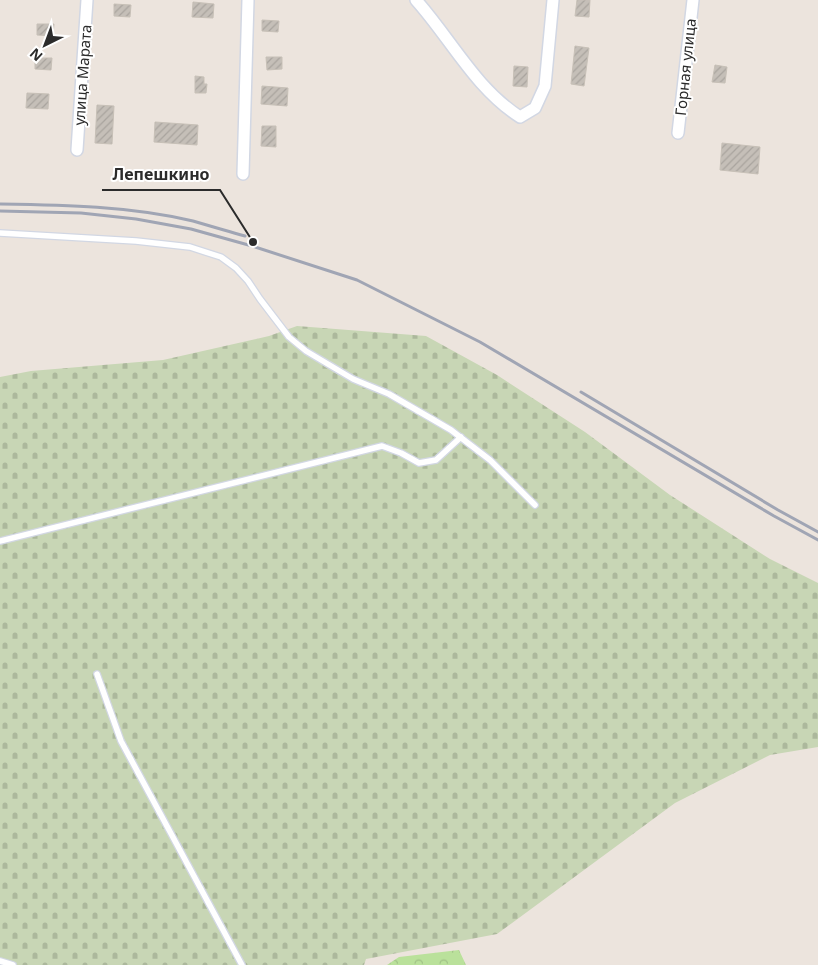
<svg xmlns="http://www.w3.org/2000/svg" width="818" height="965" viewBox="0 0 818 965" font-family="'Noto Sans',sans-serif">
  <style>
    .forest { fill: url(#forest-crowns) }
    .cemetery { fill: url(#cemetery-stones) }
    .building { fill: url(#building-hatch); stroke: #c7c0b7 }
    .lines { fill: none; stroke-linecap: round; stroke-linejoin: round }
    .service-casing { stroke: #d2d7e3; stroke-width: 8 }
    .minor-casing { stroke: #d2d7e3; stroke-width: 14 }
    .service { stroke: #fff; stroke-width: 5.5 }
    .minor { stroke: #fff; stroke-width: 11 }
    .rail { stroke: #a0a5b4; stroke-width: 3 }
    .labels { text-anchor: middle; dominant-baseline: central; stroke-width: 4; stroke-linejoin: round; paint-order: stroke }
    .street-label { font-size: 15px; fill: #2b2b2b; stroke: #fff }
    .leader { fill: none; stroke: #2b2b2b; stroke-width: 2 }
    .callout-dot { fill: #2b2b2b; stroke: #fff; stroke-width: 2 }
    .callout-label { font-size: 16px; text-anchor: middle; font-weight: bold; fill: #2b2b2b; stroke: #fff; stroke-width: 4; stroke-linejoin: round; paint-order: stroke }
  </style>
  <defs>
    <pattern id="forest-crowns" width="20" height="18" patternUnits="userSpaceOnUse" patternTransform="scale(1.25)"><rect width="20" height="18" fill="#bae19b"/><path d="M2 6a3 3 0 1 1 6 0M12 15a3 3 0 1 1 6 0" fill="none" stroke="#a0c186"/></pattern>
    <pattern id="cemetery-stones" width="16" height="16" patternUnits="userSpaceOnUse" patternTransform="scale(1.25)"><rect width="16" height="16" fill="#c8d6b5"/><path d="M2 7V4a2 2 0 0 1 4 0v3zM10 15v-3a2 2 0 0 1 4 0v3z" fill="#acb89c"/></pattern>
    <pattern id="building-hatch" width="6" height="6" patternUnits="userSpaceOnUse" patternTransform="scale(1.25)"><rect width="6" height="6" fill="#c5bfb8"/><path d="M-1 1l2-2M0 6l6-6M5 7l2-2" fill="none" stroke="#a9a49e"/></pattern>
  </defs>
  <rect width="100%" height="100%" fill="#ece4dd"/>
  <!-- forest -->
  <path class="forest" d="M 459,950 L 466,965 L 387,965 L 399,957 Z"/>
  <!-- cemetery -->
  <path class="cemetery" d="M 297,326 L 426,336 L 497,375 L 585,432 L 670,495 L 770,559 L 818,583 L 818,747 L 770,755 L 675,803 L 497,934 L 366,959 L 364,965 L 0,965 L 0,377 L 31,371 L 163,360 L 269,336 Z"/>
  <!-- building -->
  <path class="building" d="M 577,0 L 590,0 L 589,17 L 575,16 Z
    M 193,2 L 214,4 L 213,18 L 192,17 Z
    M 114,4 L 131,5 L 130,17 L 114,16 Z
    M 262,20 L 279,21 L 278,32 L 262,31 Z
    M 37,24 L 54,24 L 53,36 L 37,35 Z
    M 575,46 L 589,48 L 584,86 L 571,84 Z
    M 266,57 L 282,57 L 282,69 L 267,70 Z
    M 35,58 L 52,58 L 51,70 L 35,69 Z
    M 715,65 L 727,67 L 725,83 L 712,82 Z
    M 514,66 L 528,67 L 527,87 L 513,86 Z
    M 195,76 L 204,77 L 204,84 L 207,84 L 206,93 L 195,93 Z
    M 262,86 L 288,88 L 287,106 L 261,104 Z
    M 27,93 L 49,94 L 48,109 L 26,108 Z
    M 97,105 L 114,106 L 112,144 L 95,143 Z
    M 155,122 L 198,125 L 197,145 L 154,142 Z
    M 262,126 L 276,126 L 276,147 L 261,146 Z
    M 722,143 L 760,147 L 758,174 L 720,170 Z"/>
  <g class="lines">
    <defs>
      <path id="service" d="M 0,233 L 136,241 L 190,247 L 221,257 L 236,268 L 248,281 L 260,299 L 289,337 L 306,351 L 353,379 L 389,394 L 451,430 L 490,460 L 535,505
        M 0,541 L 382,446 L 401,453 L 419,463 L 436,460 L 461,437
        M 97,674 L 121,741 L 242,965
        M 0,961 L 13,965"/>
      <path id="minor" d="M 416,0 C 451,39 475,88 520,117 L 535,108 L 545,86 L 553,0
        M 678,133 L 693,0
        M 77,150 L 87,0
        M 243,174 L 248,0"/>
    </defs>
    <!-- service casing -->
    <use href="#service" class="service-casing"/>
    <!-- minor casing -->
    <use href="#minor" class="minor-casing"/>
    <!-- service -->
    <use href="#service" class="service"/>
    <!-- minor -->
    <use href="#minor" class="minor"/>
    <!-- rail -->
    <path class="rail" d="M 0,204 C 64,205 130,206 193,221 C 210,226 227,231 245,236
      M 0,211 L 81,213 L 136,219 L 191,229 L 252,246 L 357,280 L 480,342 L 774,516 L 818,540
      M 581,392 L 778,510 L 818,532"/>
  </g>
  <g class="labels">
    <!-- street labels -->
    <g class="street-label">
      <text transform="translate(685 67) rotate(-84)">Горная улица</text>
      <text transform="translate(82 75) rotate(-86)">улица Марата</text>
    </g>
  </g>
  <!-- callouts -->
  <path class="leader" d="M253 242L220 190H102"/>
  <circle class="callout-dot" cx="253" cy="242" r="5"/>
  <g class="callout-label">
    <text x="161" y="180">Лепешкино</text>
  </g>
  <!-- north arrow -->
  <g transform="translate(45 45) rotate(222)" stroke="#ffffff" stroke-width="4" paint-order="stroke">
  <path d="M0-4L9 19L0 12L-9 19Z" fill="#2b2b2b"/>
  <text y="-8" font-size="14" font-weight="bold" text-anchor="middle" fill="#2b2b2b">N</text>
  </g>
</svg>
